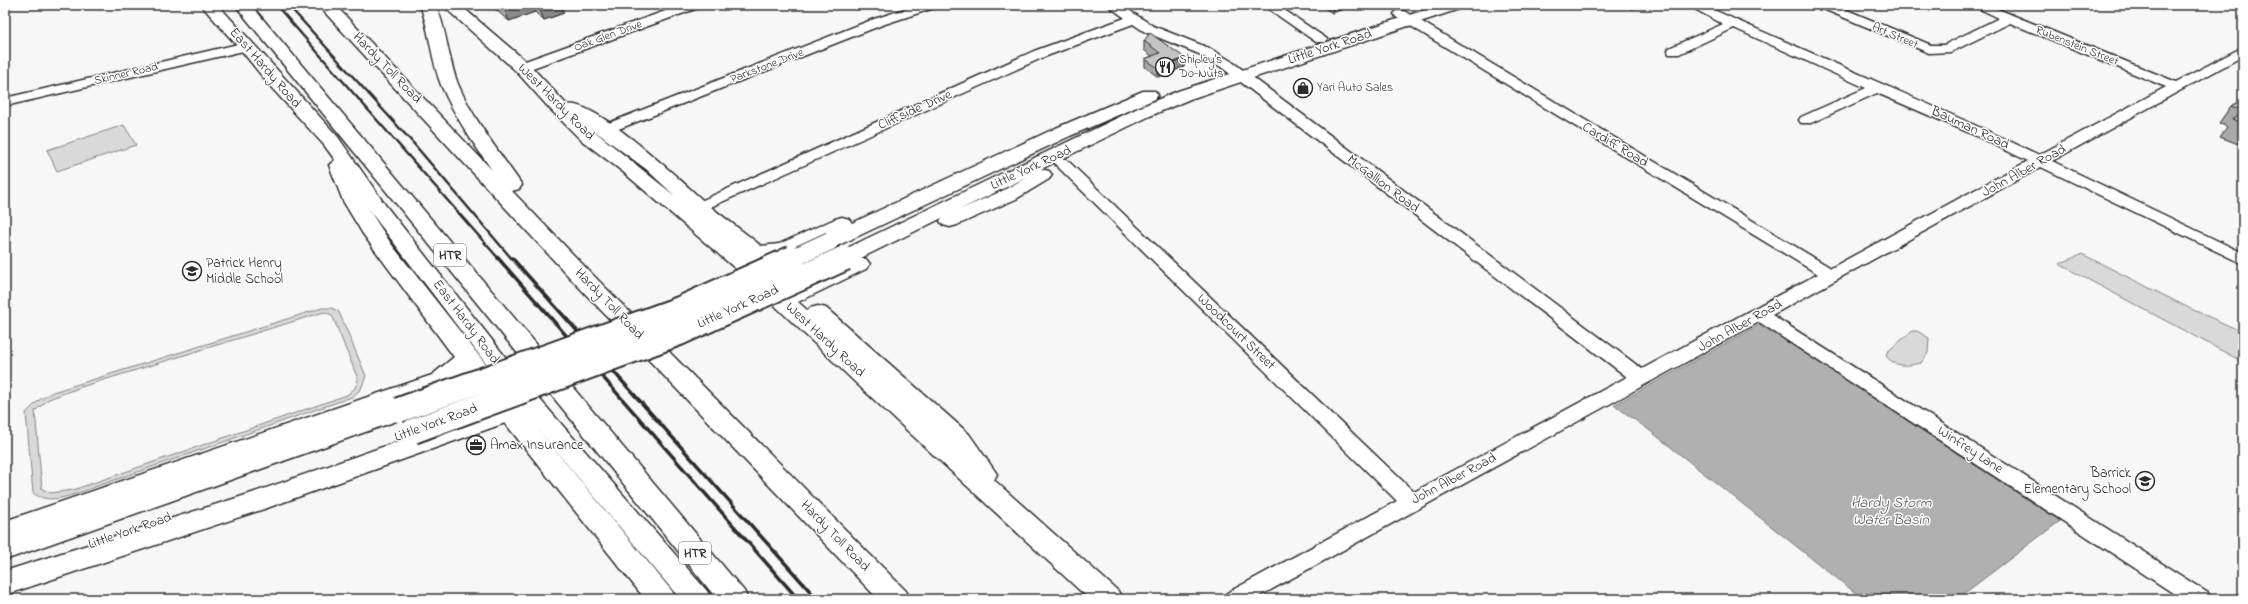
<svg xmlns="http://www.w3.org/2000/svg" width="2248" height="604" viewBox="0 0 2248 604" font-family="'Indie Flower',sans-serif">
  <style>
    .green { fill: #d9d9d9; stroke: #828282; fill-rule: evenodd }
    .water { fill: #b0b0b0; stroke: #7b7b7b }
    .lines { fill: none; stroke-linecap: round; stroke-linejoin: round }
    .minor-casing { stroke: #2b2b2b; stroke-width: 3 }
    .major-casing { stroke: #2b2b2b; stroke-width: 3 }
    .highway-casing { stroke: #2b2b2b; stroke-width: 3 }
    .minor { fill: #fff; fill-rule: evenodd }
    .major { fill: #fff; fill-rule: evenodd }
    .highway { fill: #fff; fill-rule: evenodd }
    .rail-far1 { stroke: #2b2b2b; stroke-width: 2.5 }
    .rail { stroke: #2b2b2b; stroke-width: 3.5 }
    .major-bridge-far1-casing { stroke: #2b2b2b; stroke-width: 20; stroke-linecap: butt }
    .major-bridge-casing { stroke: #2b2b2b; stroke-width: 28; stroke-linecap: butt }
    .major-bridge-far1 { stroke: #fff; stroke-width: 18 }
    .major-bridge { stroke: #fff; stroke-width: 24 }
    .wall { fill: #a9a9a9; stroke: #2b2b2b }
    .shaded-wall { fill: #898989; stroke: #2b2b2b }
    .building { fill: #c4c4c4; stroke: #2b2b2b }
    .labels { text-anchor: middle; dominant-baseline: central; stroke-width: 3; stroke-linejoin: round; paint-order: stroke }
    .far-street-label { font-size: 12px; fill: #2b2b2b; stroke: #fff }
    .far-poi-label { font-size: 12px; fill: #2b2b2b; stroke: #fff; text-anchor: start }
    .shield { fill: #fff; stroke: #6b6b6b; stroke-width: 1 }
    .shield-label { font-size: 13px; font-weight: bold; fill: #2b2b2b }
    .street-label { font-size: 14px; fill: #2b2b2b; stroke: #fff }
    .poi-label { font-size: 14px; fill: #2b2b2b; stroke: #fff; text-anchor: start }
    .water-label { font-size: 15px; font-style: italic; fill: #5a5a5a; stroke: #fff }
  </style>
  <rect width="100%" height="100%" fill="#f7f7f7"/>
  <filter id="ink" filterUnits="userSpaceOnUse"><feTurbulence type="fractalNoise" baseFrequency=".025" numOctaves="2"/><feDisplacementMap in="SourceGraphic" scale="8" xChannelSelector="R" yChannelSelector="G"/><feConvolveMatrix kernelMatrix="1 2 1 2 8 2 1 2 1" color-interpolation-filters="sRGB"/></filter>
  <g filter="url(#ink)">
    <!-- green -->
    <path class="green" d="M 124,125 L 136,145 L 57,171 L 47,150 Z
      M 2082,254 L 2189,308 L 2243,332 L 2243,362 L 2059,264 Z
      M 322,308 L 332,308 L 339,312 L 366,376 L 361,389 L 352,397 L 72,495 C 59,499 45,502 33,493 L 26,413 L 39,400 L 53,392 ZM 324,312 L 332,315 L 358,379 L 355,388 L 347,395 L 73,490 L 51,493 L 42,489 L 35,411 L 49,399 L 81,387 Z
      M 1912,331 L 1917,331 L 1929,338 L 1928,353 L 1921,363 C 1907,366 1896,368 1886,356 L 1887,352 Z"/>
    <!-- water -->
    <path class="water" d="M 1761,324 L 2060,521 L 1957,599 L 1863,599 L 1649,430 L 1614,405 Z"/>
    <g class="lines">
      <defs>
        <path id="minor" d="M 682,5 L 700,5 L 698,8 L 527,70 L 517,70 L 515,67 L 517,64 Z
          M 918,5 L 936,5 L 934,8 L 882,25 L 611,132 L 606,133 L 599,129 L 601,126 L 874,19 Z
          M 1107,5 L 1121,5 L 1153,26 L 1209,48 L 1231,61 L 1642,369 L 1818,274 L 1396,17 L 1394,14 L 1396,11 L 1404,11 L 1831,268 L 2028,161 L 1970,133 L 1877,93 L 1811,123 L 1801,123 L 1799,120 L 1801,117 L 1866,88 L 1734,28 L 1679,54 L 1669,54 L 1668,51 L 1669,48 L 1723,24 L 1687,5 L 1703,5 C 1815,56 1928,102 2039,155 L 2166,87 L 2010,23 L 1951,52 L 1929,53 L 1821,8 L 1819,5 L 1835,5 L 1931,45 L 1944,45 L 1999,18 L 1971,5 L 1988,5 L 2176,82 L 2243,47 L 2243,56 L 2052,161 L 2243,253 L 2243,264 L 2041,167 L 1772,315 L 2208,593 L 2211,599 L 2182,599 L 1759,322 L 1254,599 L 1224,599 L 1227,593 L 1397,501 L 1056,165 L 1054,162 L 1056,159 L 1066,159 L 1414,492 L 1627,377 L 1221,67 L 1199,54 L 1145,32 L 1133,24 L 1044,57 L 704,210 L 694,210 L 691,207 L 694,204 L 1034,51 L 1125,18 Z
          M 1263,5 L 1277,5 L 1327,39 L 1326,42 L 1316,42 Z
          M 247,42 L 253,46 L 252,49 L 5,106 L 5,98 Z"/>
        <path id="major" d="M 201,5 L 218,5 L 338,137 L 386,206 L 529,387 L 707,591 L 711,599 L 680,599 L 535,426 L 672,591 L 676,599 L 645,599 L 505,423 L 267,508 L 5,595 L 5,571 L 249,494 L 493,408 L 466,373 L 448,387 L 396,405 L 402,407 L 405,413 L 402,419 L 5,560 L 5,521 L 432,375 L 454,357 L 363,234 L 343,201 L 329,165 L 335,160 L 324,145 L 270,86 L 241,50 ZM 367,207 L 372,214 L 506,390 L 392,245 Z
          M 442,5 L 460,5 L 528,63 L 567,105 C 594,98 683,183 706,203 C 724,218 743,231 761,246 L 779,244 L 835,219 L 842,217 L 849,219 L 852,223 L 1056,128 L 1143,91 L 1155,91 L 1158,95 L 1155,99 L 1070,136 L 837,246 L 830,247 L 823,246 L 820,241 L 790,255 L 773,258 L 794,280 L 791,285 L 781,286 L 788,292 L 846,262 L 841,261 L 837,256 L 841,251 L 1138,108 L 1178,91 L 1440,5 L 1464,5 L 1462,8 L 1190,99 L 1150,116 L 1041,169 L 1049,171 L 1052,175 L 1049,179 L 1016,199 L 957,225 L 950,227 L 943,225 L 940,221 L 942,218 L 861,258 L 866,259 L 870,264 L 866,269 L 798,302 L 808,311 L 810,308 L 818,306 L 826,308 L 969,434 L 997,474 L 994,480 L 1118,591 L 1122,599 L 1089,599 L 857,384 L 744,276 L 622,171 L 581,140 L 551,110 L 516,71 ZM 588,126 L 646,169 L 675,196 ZM 1027,177 L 1002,191 L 959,210 Z"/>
        <path id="highway" d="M 235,5 L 251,5 L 744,591 L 748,599 L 717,599 Z
          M 318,5 L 335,5 L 492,170 C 473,143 454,115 441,85 C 431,60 430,31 420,5 L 436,5 C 447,31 448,59 458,84 C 474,121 500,153 522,185 L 519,189 L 512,191 L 589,271 L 906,591 L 910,599 L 878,599 L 573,281 Z"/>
      </defs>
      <!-- minor casing -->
      <use href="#minor" class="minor-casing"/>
      <!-- major casing -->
      <use href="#major" class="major-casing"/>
      <!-- highway casing -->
      <use href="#highway" class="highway-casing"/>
      <!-- minor -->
      <use href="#minor" class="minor"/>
      <!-- major -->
      <use href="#major" class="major"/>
      <!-- highway -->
      <use href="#highway" class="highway"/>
      <!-- rail-far1 -->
      <path class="rail-far1" d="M 276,5 L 499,259
        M 288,5 L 414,144 L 512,259"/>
      <!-- rail -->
      <path class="rail" d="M 498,258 L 798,599
        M 512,258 L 817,599"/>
      <defs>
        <path id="major-bridge-far1" d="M 791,259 L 830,241
          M 842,259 L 848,256"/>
        <path id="major-bridge" d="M 399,410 L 680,309 L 793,258
          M 413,431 L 679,333 L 845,258"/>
      </defs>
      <!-- major-bridge-far1 casing -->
      <use href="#major-bridge-far1" class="major-bridge-far1-casing"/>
      <!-- major-bridge casing -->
      <use href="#major-bridge" class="major-bridge-casing"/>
      <!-- major-bridge-far1 -->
      <use href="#major-bridge-far1" class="major-bridge-far1"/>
      <!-- major-bridge -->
      <use href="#major-bridge" class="major-bridge"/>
    </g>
    <!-- wall -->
    <path class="wall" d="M 494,5 L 561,5 L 564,13 L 544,20 L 535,12 L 509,21 L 496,10 Z
      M 1320,5 L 1349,5 L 1349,7 L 1332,13 Z
      M 1624,5 L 1642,5 L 1632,9 Z
      M 1144,41 L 1185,58 L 1184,67 L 1158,77 L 1145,67 L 1145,59 L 1152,56 L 1144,50 Z
      M 2243,100 L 2243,141 L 2238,144 L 2220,137 L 2227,127 L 2219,123 L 2231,106 Z"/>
    <!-- shaded-wall -->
    <path class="shaded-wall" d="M 522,5 L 532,5 L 535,12 L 509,21 L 505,10 Z
      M 554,5 L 561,5 L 564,13 L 544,20 L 540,10 Z
      M 1333,5 L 1349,5 L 1349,7 L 1332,13 Z
      M 1633,5 L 1642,5 L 1632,9 Z
      M 1185,58 L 1184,67 L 1158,77 L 1158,68 Z
      M 2243,136 L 2243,141 L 2238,144 Z"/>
    <!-- building -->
    <path class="building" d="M 499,5 L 522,5 L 505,10 Z
      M 535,5 L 554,5 L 540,10 Z
      M 1150,33 L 1185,58 L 1158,68 L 1145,59 L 1160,53 L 1144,41 Z
      M 2243,100 L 2243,111 L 2231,106 Z
      M 2243,112 L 2243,123 L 2232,119 Z"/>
  </g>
  <!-- icons -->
  <defs>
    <symbol id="restaurant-ring" viewBox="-11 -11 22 22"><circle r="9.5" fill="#fff" stroke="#2b2b2b" stroke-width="1.5"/><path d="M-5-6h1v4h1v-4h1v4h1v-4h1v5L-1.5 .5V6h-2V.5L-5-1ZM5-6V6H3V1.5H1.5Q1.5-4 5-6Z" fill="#2b2b2b"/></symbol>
    <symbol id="shop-ring" viewBox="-11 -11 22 22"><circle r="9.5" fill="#fff" stroke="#2b2b2b" stroke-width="1.5"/><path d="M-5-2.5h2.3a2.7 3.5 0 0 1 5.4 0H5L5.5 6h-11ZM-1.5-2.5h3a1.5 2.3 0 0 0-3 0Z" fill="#2b2b2b"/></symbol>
    <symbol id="school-ring" viewBox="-11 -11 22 22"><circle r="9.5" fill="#fff" stroke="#2b2b2b" stroke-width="1.5"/><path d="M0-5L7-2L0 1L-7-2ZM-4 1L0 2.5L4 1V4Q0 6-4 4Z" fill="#2b2b2b"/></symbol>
    <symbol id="office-ring" viewBox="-11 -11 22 22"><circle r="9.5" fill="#fff" stroke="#2b2b2b" stroke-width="1.5"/><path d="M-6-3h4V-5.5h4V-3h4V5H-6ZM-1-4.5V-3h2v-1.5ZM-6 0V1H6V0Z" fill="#2b2b2b"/></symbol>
  </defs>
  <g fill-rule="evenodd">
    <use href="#restaurant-ring" x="1154" y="56" width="22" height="22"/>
    <use href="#shop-ring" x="1292" y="77" width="22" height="22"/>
    <use href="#school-ring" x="181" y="260" width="22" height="22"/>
    <use href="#office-ring" x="465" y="434" width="22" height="22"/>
    <use href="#school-ring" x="2134" y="470" width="22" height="22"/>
  </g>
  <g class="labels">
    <!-- far-street labels -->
    <g class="far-street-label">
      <text transform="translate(608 36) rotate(-20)">Oak Glen Drive</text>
      <text transform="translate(1895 36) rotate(23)">Art Street</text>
      <text transform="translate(2077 46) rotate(22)">Rubenstein Street</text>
      <text transform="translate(767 66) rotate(-21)">Parkstone Drive</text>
      <text transform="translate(126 74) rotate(-13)">Skinner Road</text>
    </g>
    <!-- far-poi labels -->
    <g class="far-poi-label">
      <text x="1179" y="60">Shipley's<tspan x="1179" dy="14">Do-Nuts</tspan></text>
      <text x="1317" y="88">Yari Auto Sales</text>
    </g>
    <!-- shield labels -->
    <g class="shield">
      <rect x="434" y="244" width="32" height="22" rx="3"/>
      <rect x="679" y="542" width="32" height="22" rx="3"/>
    </g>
    <g class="shield-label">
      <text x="450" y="255">HTR</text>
      <text x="695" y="553">HTR</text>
    </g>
    <!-- street labels -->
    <g class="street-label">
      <text transform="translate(1330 47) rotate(-18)">Little York Road</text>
      <text transform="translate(265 68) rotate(49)">East Hardy Road</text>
      <text transform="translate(387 68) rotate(46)">Hardy Toll Road</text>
      <text transform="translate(556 102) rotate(45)">West Hardy Road</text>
      <text transform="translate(915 110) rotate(-24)">Cliffside Drive</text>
      <text transform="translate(1970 128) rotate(25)">Bauman Road</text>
      <text transform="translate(1615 145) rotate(31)">Cardiff Road</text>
      <text transform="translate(1031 168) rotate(-25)">Little York Road</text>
      <text transform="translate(2024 171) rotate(-29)">John Alber Road</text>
      <text transform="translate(1383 184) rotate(37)">McGallion Road</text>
      <text transform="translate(609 304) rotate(46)">Hardy Toll Road</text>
      <text transform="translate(738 307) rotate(-24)">Little York Road</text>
      <text transform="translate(466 322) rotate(53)">East Hardy Road</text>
      <text transform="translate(1740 326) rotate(-29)">John Alber Road</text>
      <text transform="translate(1236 332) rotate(44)">Woodcourt Street</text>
      <text transform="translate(825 340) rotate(43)">West Hardy Road</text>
      <text transform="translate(436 423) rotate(-20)">Little York Road</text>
      <text transform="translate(1970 450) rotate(33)">Winfrey Lane</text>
      <text transform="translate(1454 479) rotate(-28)">John Alber Road</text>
      <text transform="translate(130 531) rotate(-19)">Little York Road</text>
      <text transform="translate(835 536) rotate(46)">Hardy Toll Road</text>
    </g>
    <!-- poi labels -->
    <g class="poi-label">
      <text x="206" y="263">Patrick Henry<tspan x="206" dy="16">Middle School</tspan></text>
      <text x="490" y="445">Amax Insurance</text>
      <text x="2131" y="473" text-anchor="end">Barrick<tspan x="2131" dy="16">Elementary School</tspan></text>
    </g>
    <!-- water labels -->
    <g class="water-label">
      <text x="1891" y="503">Hardy Storm<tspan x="1891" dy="17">Water Basin</tspan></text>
    </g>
  </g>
  <!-- margin -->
  <rect width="2248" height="604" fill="none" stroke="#fff" stroke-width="20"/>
  <rect x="10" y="10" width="2228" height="584" fill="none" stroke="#2b2b2b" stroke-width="1.5" filter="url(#ink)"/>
</svg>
